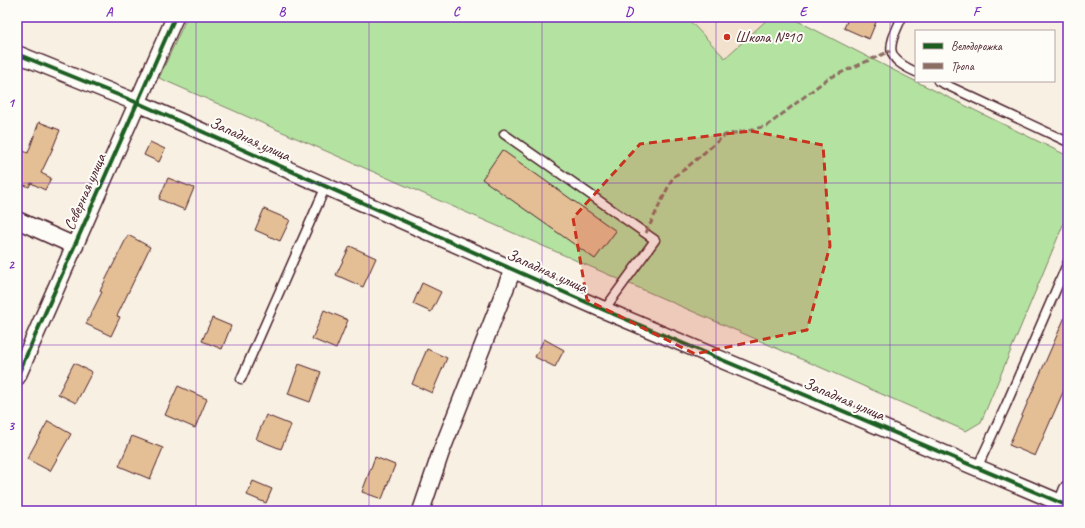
<svg xmlns="http://www.w3.org/2000/svg" width="1085" height="528" viewBox="0 0 1085 528" font-family="Caveat,sans-serif">
  <style>
    .built { fill: #f2e1cc }
    .grass { fill: #b4e3a1; stroke: #7f8166 }
    .building { fill: #e4bf95; stroke: #4a1f2b }
    .lines { fill: none; stroke-linecap: round; stroke-linejoin: round }
    .lane-casing { stroke: #4a1f2b; stroke-width: 11 }
    .street-casing { stroke: #4a1f2b; stroke-width: 19 }
    .lane { stroke: #fdfcf7; stroke-width: 8 }
    .street { stroke: #fdfcf7; stroke-width: 16 }
    .quiet { stroke: #8d6e63; stroke-width: 3; stroke-dasharray: 6 3; stroke-linecap: butt }
    .cycleway-casing { stroke: #fdfcf7; stroke-width: 6 }
    .cycleway { stroke: #1b5e20; stroke-width: 4 }
    .marked { fill: #c8321e; fill-opacity: 0.2; stroke: #c8321e; stroke-width: 3; stroke-dasharray: 8 5; stroke-linejoin: round }
    .grid { fill: none; stroke: #7b2cbf; stroke-width: 1; stroke-opacity: 0.55 }
    .poi-dot { fill: #c8321e; stroke: #fdfcf7; stroke-width: 1.5 }
    .labels { text-anchor: middle; dominant-baseline: central; stroke-width: 4; stroke-linejoin: round; paint-order: stroke }
    .poi-label { font-size: 16px; fill: #4a1f2b; stroke: #fdfcf7; text-anchor: start }
    .street-label { font-size: 16px; fill: #4a1f2b; stroke: #fdfcf7 }
    .neatline { fill: none; stroke: #7b2cbf; stroke-width: 1.5 }
    .grid-label { font-size: 13px; text-anchor: middle; font-weight: bold; fill: #7b2cbf }
  </style>
  <rect width="100%" height="100%" fill="#f8f0e3"/>
  <filter id="ink" filterUnits="userSpaceOnUse"><feTurbulence type="fractalNoise" baseFrequency=".025" numOctaves="2"/><feDisplacementMap in="SourceGraphic" scale="8" xChannelSelector="R" yChannelSelector="G"/><feConvolveMatrix kernelMatrix="1 2 1 2 8 2 1 2 1" color-interpolation-filters="sRGB"/></filter>
  <g filter="url(#ink)">
    <!-- built -->
    <path class="built" d="M 686,17 L 770,17 L 725,58 Z"/>
    <!-- grass -->
    <path class="grass" d="M 187,17 L 686,17 L 725,58 L 770,17 L 790,17 L 907,77 L 1068,156 L 1068,213 L 981,422 L 966,431 L 159,78 Z"/>
    <!-- building -->
    <path class="building" d="M 849,17 L 878,17 L 869,39 L 844,28 Z
      M 39,122 L 60,130 L 52,150 L 41,173 L 51,178 L 45,190 L 31,183 L 29,187 L 17,182 L 17,159 L 21,150 L 28,153 Z
      M 150,142 L 165,149 L 159,162 L 144,155 Z
      M 502,150 L 616,231 L 595,259 L 482,179 Z
      M 168,178 L 194,188 L 185,210 L 159,199 Z
      M 264,209 L 290,220 L 280,241 L 255,230 Z
      M 128,235 L 150,247 L 117,316 L 120,317 L 111,336 L 86,324 L 102,292 L 100,291 Z
      M 350,246 L 376,258 L 363,287 L 336,275 Z
      M 422,283 L 441,292 L 431,312 L 413,304 Z
      M 324,310 L 348,320 L 336,349 L 312,339 Z
      M 1068,310 L 1068,381 L 1035,456 L 1009,445 Z
      M 212,318 L 231,326 L 222,349 L 202,341 Z
      M 544,339 L 564,350 L 555,367 L 535,357 Z
      M 427,349 L 447,358 L 432,393 L 412,384 Z
      M 74,363 L 92,372 L 76,403 L 58,394 Z
      M 299,364 L 321,372 L 310,402 L 288,394 Z
      M 178,386 L 207,399 L 195,428 L 165,415 Z
      M 266,415 L 291,425 L 281,449 L 256,439 Z
      M 48,421 L 71,434 L 50,471 L 27,459 Z
      M 132,436 L 163,448 L 150,479 L 119,466 Z
      M 375,457 L 395,465 L 382,499 L 362,492 Z
      M 253,481 L 272,489 L 266,503 L 247,495 Z"/>
    <g class="lines">
      <defs>
        <path id="lane" d="M 902,17 C 889,46 882,57 916,72
          M 938,81 L 1068,142
          M 504,134 L 655,240 L 604,310
          M 241,379 L 326,186
          M 977,468 L 1006,405 L 1068,262"/>
        <path id="street" d="M 17,54 L 138,103 L 604,310 L 1068,506
          M 17,220 L 75,246
          M 17,377 L 175,17
          M 1062,504 L 1068,489
          M 421,511 L 441,452 L 513,269"/>
      </defs>
      <!-- lane casing -->
      <use href="#lane" class="lane-casing"/>
      <!-- street casing -->
      <use href="#street" class="street-casing"/>
      <!-- lane -->
      <use href="#lane" class="lane"/>
      <!-- street -->
      <use href="#street" class="street"/>
      <!-- quiet -->
      <path class="quiet" d="M 646,233 L 673,177 L 685,169 L 725,135 L 767,126 L 827,79 L 890,51"/>
      <defs>
        <path id="cycleway" d="M 17,54 L 138,103 L 604,310 L 1068,506
          M 17,377 L 175,17"/>
      </defs>
      <!-- cycleway casing -->
      <use href="#cycleway" class="cycleway-casing"/>
      <!-- cycleway -->
      <use href="#cycleway" class="cycleway"/>
    </g>
  </g>
  <!-- marked area -->
  <path class="marked" d="M 751,131 L 823,145 L 830,246 L 807,330 L 695,354 L 587,300 L 573,218 L 640,144 Z"/>
  <!-- grid -->
  <path class="grid" d="M 196,17 L 196,511M 369,17 L 369,511M 542,17 L 542,511M 716,17 L 716,511M 890,17 L 890,511M 17,183 L 1068,183M 17,345 L 1068,345"/>
  <!-- markers -->
  <circle class="poi-dot" cx="727" cy="37" r="4"/>
  <g class="labels">
    <!-- poi labels -->
    <g class="poi-label">
      <text x="735" y="37">Школа №10</text>
    </g>
    <!-- street labels -->
    <g class="street-label">
      <text transform="translate(250 139) rotate(24)">Западная улица</text>
      <text transform="translate(85 192) rotate(-66)">Северная улица</text>
      <text transform="translate(547 271) rotate(24)">Западная улица</text>
      <text transform="translate(844 399) rotate(23)">Западная улица</text>
    </g>
  </g>
  <!-- margin -->
  <rect width="1085" height="528" fill="none" stroke="#fdfcf7" stroke-width="44"/>
  <!-- legend -->
  <rect x="915" y="30" width="140" height="52" fill="#fdfcf7" stroke="#b5a4a5"/>
  <rect x="923" y="43" width="20" height="6" fill="#1b5e20" stroke="#b5a4a5"/>
  <text x="951" y="50" font-size="12" fill="#4a1f2b">Велодорожка</text>
  <rect x="923" y="63" width="20" height="6" fill="#8d6e63" stroke="#b5a4a5"/>
  <text x="951" y="70" font-size="12" fill="#4a1f2b">Тропа</text>
  <rect x="22" y="22" width="1041" height="484" class="neatline"/>
  <g class="grid-label">
    <text x="109" y="16">A</text>
    <text x="282" y="16">B</text>
    <text x="456" y="16">C</text>
    <text x="629" y="16">D</text>
    <text x="803" y="16">E</text>
    <text x="976" y="16">F</text>
    <text x="11" y="107">1</text>
    <text x="11" y="269">2</text>
    <text x="11" y="430">3</text>
  </g>
</svg>
